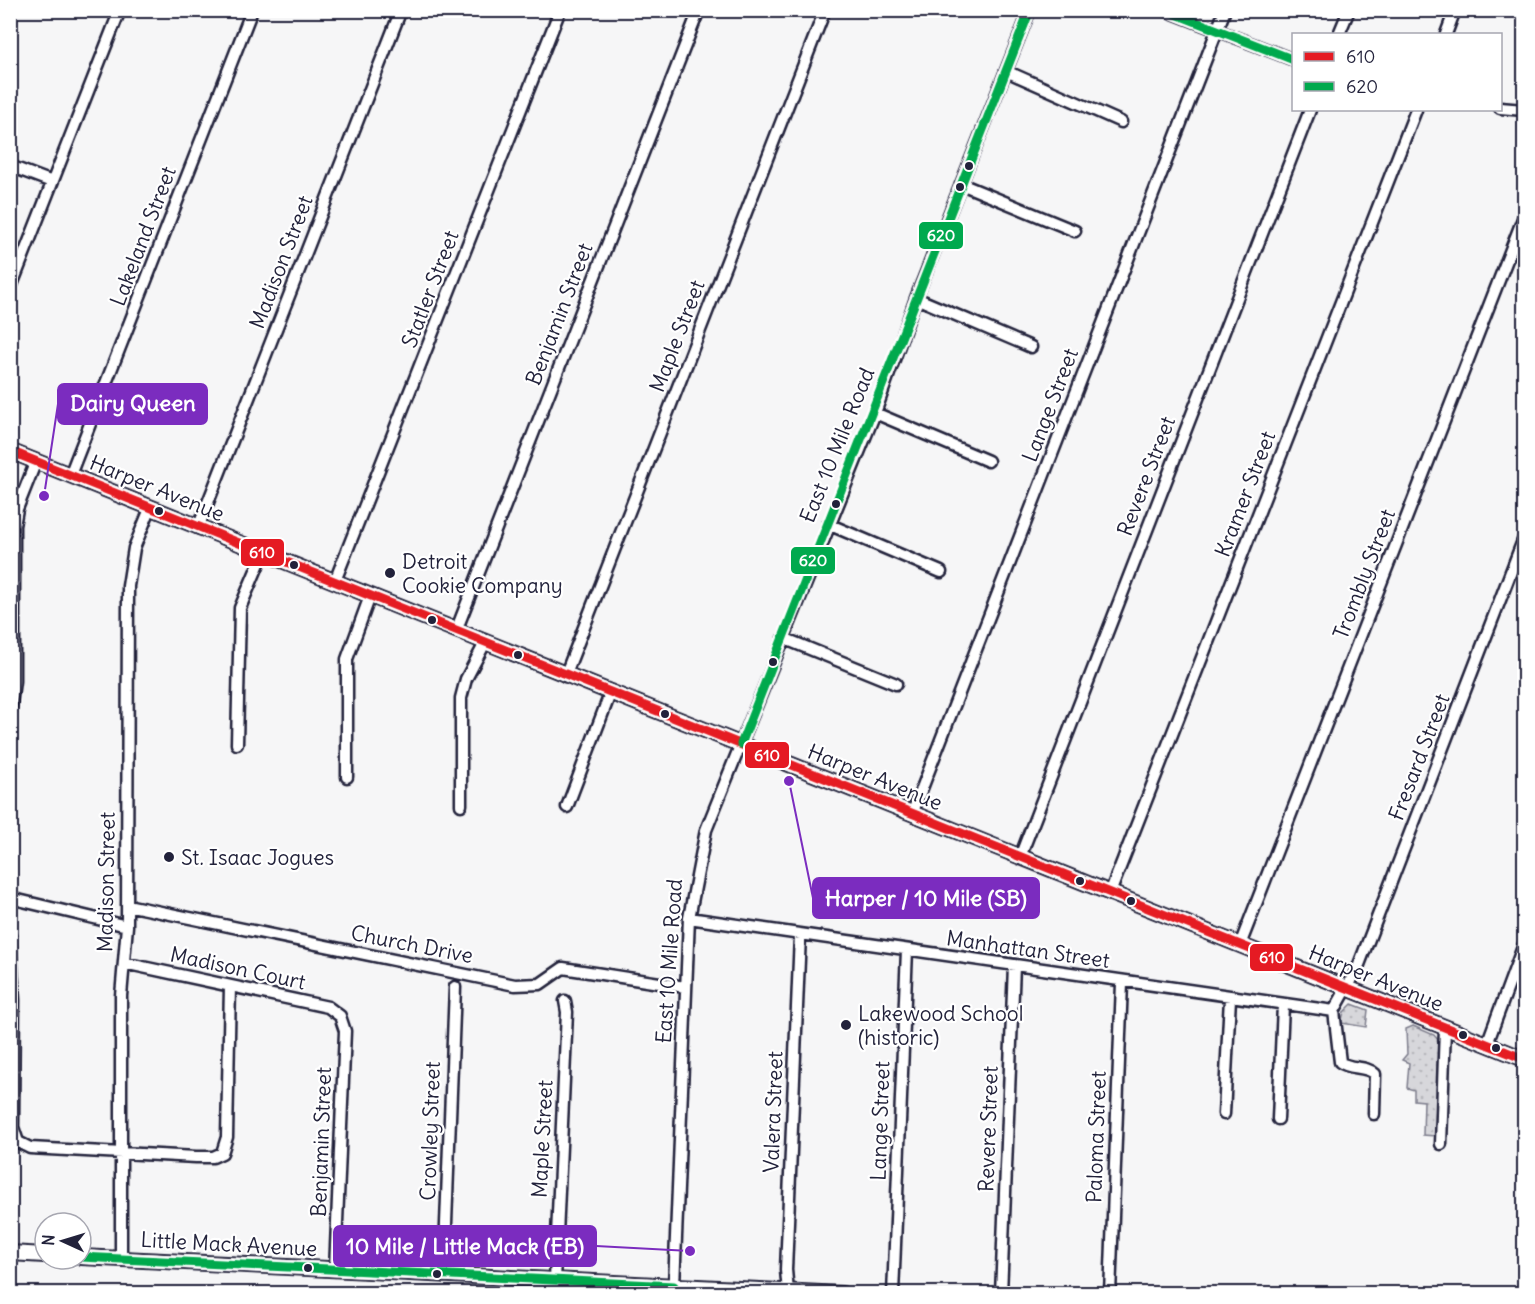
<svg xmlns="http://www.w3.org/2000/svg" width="1535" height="1304" viewBox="0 0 1535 1304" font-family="Delius,sans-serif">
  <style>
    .grass { fill: url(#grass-dots); stroke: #7c7c8b; stroke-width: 1.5 }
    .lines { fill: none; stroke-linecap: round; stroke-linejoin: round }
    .minor-casing { stroke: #22223b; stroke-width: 15 }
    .major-casing { stroke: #22223b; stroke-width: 18 }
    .minor { stroke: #fff; stroke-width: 10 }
    .major { stroke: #fff; stroke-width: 14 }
    .bus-1-casing { stroke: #fff; stroke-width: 14 }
    .bus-2-casing { stroke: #fff; stroke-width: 14 }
    .bus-1 { stroke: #e51a23; stroke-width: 9 }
    .bus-2 { stroke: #00a94e; stroke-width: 9 }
    .bus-dot { fill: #22223b; stroke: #fff; stroke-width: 2 }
    .labels { text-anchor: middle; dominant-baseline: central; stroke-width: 4.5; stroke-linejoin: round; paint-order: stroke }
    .street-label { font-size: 21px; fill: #22223b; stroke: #fff }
    .poi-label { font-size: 21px; fill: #22223b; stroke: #fff; text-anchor: start }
    .leader { fill: none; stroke: #7b2cbf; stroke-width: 2 }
    .callout-dot { fill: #7b2cbf; stroke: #fff; stroke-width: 2 }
    .callout { fill: #7b2cbf; stroke: #7b2cbf; stroke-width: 2 }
    .callout-label { font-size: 22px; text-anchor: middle; font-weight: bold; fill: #fff }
    .line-badge { stroke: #fff; stroke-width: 2 }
    .badge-label { font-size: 16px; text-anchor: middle; font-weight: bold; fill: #fff }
  </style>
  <defs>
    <pattern id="grass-dots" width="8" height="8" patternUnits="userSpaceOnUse" patternTransform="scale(1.5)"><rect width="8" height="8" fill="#d7d7db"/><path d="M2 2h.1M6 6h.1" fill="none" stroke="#b8b8bd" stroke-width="1.8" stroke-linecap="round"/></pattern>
  </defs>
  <rect width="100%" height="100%" fill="#f6f6f7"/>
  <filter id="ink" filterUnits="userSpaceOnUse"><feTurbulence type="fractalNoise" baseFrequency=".0167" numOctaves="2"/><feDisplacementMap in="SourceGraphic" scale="12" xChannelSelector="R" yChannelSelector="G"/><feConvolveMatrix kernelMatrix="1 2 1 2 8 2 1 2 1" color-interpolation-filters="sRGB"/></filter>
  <g filter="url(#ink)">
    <!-- grass -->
    <path class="grass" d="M 1352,1004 L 1368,1010 L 1366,1027 L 1341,1023 L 1344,1012 Z
      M 1413,1026 L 1434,1035 L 1438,1040 L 1435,1136 L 1423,1135 L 1424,1101 L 1414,1100 L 1414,1090 L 1407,1088 L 1409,1063 L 1402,1060 L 1407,1054 L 1406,1029 Z"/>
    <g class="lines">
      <defs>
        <path id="minor" d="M 1165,10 L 1294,60
          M 1339,34 L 1349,10
          M 1446,34 L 1455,10
          M 1006,71 L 1121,122
          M 1500,108 L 1524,110
          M 10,166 L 52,182
          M 961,184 L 1075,231
          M 10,290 L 120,10
          M 916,298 L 1031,347
          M 875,413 L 988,461
          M 70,475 L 252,10
          M 828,524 L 941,572
          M 198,528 L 401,10
          M 335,581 L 560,10
          M 456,631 L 699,10
          M 783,638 L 896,684
          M 565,676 L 825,10
          M 10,712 L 14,681 L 14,526 L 17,509 L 36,461
          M 237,744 L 240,608 L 263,554
          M 347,777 L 347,659 L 370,596
          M 461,805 L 461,698 L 466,679 L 485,643
          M 567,807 L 610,694
          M 912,814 L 1225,10
          M 1020,857 L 1310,110
          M 1110,893 L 1416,110
          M 10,898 L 127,926
          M 127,905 L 515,985 L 540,984 L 563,968 L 685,987
          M 689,918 L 1334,1011 L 1357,970 L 1524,538
          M 10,936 L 14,1000 L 13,1127 L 18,1142 L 30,1148 L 196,1157 L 213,1157 L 222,1153 L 227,1137 L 230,986
          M 1240,945 L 1524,216
          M 124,963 L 328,1007 L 340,1016 L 345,1031 L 335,1270
          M 1334,1011 L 1340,1062 C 1350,1070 1366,1065 1375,1074 L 1374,1114
          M 1487,1044 L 1524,944
          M 1224,1114 L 1230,998
          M 1278,1119 L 1283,1005
          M 1441,1144 L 1445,1028
          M 121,1259 L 121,996 L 127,926 L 128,586 L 134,548 L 150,509
          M 444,1276 L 455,987
          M 555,1280 L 567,1012 L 565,1001
          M 674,1286 L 689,918 L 706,830 L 875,413 L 916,298 L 1030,10
          M 788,1292 L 786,1270 L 800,935
          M 893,1294 L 907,950
          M 1001,1294 L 1014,966
          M 1110,1294 L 1122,983"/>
        <path id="major" d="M 10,451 L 1524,1059
          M 10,1253 L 45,1255
          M 81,1257 L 842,1294"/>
      </defs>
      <!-- minor casing -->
      <use href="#minor" class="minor-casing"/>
      <!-- major casing -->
      <use href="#major" class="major-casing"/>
      <!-- minor -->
      <use href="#minor" class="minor"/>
      <!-- major -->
      <use href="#major" class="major"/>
      <defs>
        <path id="bus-1" d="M 10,451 L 1524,1059"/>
        <path id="bus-2" d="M 1166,10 L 1294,60
          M 741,744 L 1030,10
          M 81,1257 L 674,1286"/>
      </defs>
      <!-- bus-1 casing -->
      <use href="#bus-1" class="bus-1-casing"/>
      <!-- bus-2 casing -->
      <use href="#bus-2" class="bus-2-casing"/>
      <!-- bus-1 -->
      <use href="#bus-1" class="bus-1"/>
      <!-- bus-2 -->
      <use href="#bus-2" class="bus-2"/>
    </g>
  </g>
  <!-- markers -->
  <g class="bus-dot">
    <circle cx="969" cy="166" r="5"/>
    <circle cx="960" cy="187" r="5"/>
    <circle cx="836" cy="504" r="5"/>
    <circle cx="159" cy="511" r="5"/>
    <circle cx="294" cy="565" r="5"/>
    <circle cx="390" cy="573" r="6"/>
    <circle cx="432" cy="620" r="5"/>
    <circle cx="518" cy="655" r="5"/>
    <circle cx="773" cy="662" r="5"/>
    <circle cx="665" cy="714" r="5"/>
    <circle cx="169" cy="857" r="6"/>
    <circle cx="1080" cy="881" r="5"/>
    <circle cx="1131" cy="901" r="5"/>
    <circle cx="846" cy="1025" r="6"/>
    <circle cx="1463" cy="1035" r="5"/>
    <circle cx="1496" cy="1048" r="5"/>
    <circle cx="308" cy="1268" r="5"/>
    <circle cx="437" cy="1274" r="5"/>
  </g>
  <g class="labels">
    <!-- street labels -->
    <g class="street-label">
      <text transform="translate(143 236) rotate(-69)">Lakeland Street</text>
      <text transform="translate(281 262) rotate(-69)">Madison Street</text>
      <text transform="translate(430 289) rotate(-69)">Statler Street</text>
      <text transform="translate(559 314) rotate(-69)">Benjamin Street</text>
      <text transform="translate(677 336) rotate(-69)">Maple Street</text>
      <text transform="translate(1050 405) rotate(-69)">Lange Street</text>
      <text transform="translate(837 445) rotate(-68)">East 10 Mile Road</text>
      <text transform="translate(1146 476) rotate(-69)">Revere Street</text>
      <text transform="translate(157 488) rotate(22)">Harper Avenue</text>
      <text transform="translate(1245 494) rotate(-69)">Kramer Street</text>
      <text transform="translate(1364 574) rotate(-69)">Trombly Street</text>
      <text transform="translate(1419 757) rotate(-69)">Fresard Street</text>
      <text transform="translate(875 777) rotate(22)">Harper Avenue</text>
      <text transform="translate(106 882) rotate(-89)">Madison Street</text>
      <text transform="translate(412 944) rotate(11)">Church Drive</text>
      <text transform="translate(1028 949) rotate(8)">Manhattan Street</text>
      <text transform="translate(669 961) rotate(-86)">East 10 Mile Road</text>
      <text transform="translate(238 968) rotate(12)">Madison Court</text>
      <text transform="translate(1376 978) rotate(22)">Harper Avenue</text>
      <text transform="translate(773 1112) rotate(-88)">Valera Street</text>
      <text transform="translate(880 1121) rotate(-88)">Lange Street</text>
      <text transform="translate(988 1129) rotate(-88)">Revere Street</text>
      <text transform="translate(430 1131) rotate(-88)">Crowley Street</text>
      <text transform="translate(1096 1137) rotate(-88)">Paloma Street</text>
      <text transform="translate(542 1139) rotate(-87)">Maple Street</text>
      <text transform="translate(321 1142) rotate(-88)">Benjamin Street</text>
      <text transform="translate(229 1244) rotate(3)">Little Mack Avenue</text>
    </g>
    <!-- poi labels -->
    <g class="poi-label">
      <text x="402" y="561">Detroit<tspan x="402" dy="24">Cookie Company</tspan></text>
      <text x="181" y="857">St. Isaac Jogues</text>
      <text x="858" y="1013">Lakewood School<tspan x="858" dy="24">(historic)</tspan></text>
    </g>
  </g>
  <!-- callouts -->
  <path class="leader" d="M44 496L58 404M789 781L813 898M690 1251L596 1246"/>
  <g class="callout-dot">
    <circle cx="44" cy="496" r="6"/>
    <circle cx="789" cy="781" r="6"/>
    <circle cx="690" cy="1251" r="6"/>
  </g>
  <g class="callout">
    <rect x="58" y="384" width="149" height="40" rx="6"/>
    <rect x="813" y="878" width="226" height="40" rx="6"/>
    <rect x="334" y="1226" width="262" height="40" rx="6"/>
  </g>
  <g class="callout-label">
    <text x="133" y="411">Dairy Queen</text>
    <text x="926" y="906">Harper / 10 Mile (SB)</text>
    <text x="465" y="1254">10 Mile / Little Mack (EB)</text>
  </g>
  <g class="line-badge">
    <rect x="918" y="221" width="46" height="29" rx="6" fill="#00a94e"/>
    <rect x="240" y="538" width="45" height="29" rx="6" fill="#e51a23"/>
    <rect x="790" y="546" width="46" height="29" rx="6" fill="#00a94e"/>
    <rect x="744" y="741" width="46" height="28" rx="6" fill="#e51a23"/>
    <rect x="1249" y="943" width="45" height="29" rx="6" fill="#e51a23"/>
  </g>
  <g class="badge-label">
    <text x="941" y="241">620</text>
    <text x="262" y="558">610</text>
    <text x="813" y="566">620</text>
    <text x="767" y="761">610</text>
    <text x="1272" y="963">610</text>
  </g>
  <!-- margin -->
  <rect width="1535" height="1304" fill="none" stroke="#fff" stroke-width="36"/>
  <rect x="18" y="18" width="1499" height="1268" fill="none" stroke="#22223b" stroke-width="2" filter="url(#ink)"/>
  <!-- legend -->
  <rect x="1292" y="33" width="210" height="78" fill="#ffffff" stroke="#a7a7b1" stroke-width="1.5"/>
  <rect x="1304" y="52" width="30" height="9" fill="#e51a23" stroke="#a7a7b1" stroke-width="1.5"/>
  <text x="1346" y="63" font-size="18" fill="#22223b">610</text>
  <rect x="1304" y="82" width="30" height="9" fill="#00a94e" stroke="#a7a7b1" stroke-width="1.5"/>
  <text x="1346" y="93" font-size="18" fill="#22223b">620</text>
  <!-- north arrow -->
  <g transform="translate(63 1241) rotate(274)"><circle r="28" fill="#ffffff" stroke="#a7a7b1" stroke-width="1.5"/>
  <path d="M0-4.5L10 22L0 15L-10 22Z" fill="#22223b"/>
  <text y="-9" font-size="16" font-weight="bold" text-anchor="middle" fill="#22223b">N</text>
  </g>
</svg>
